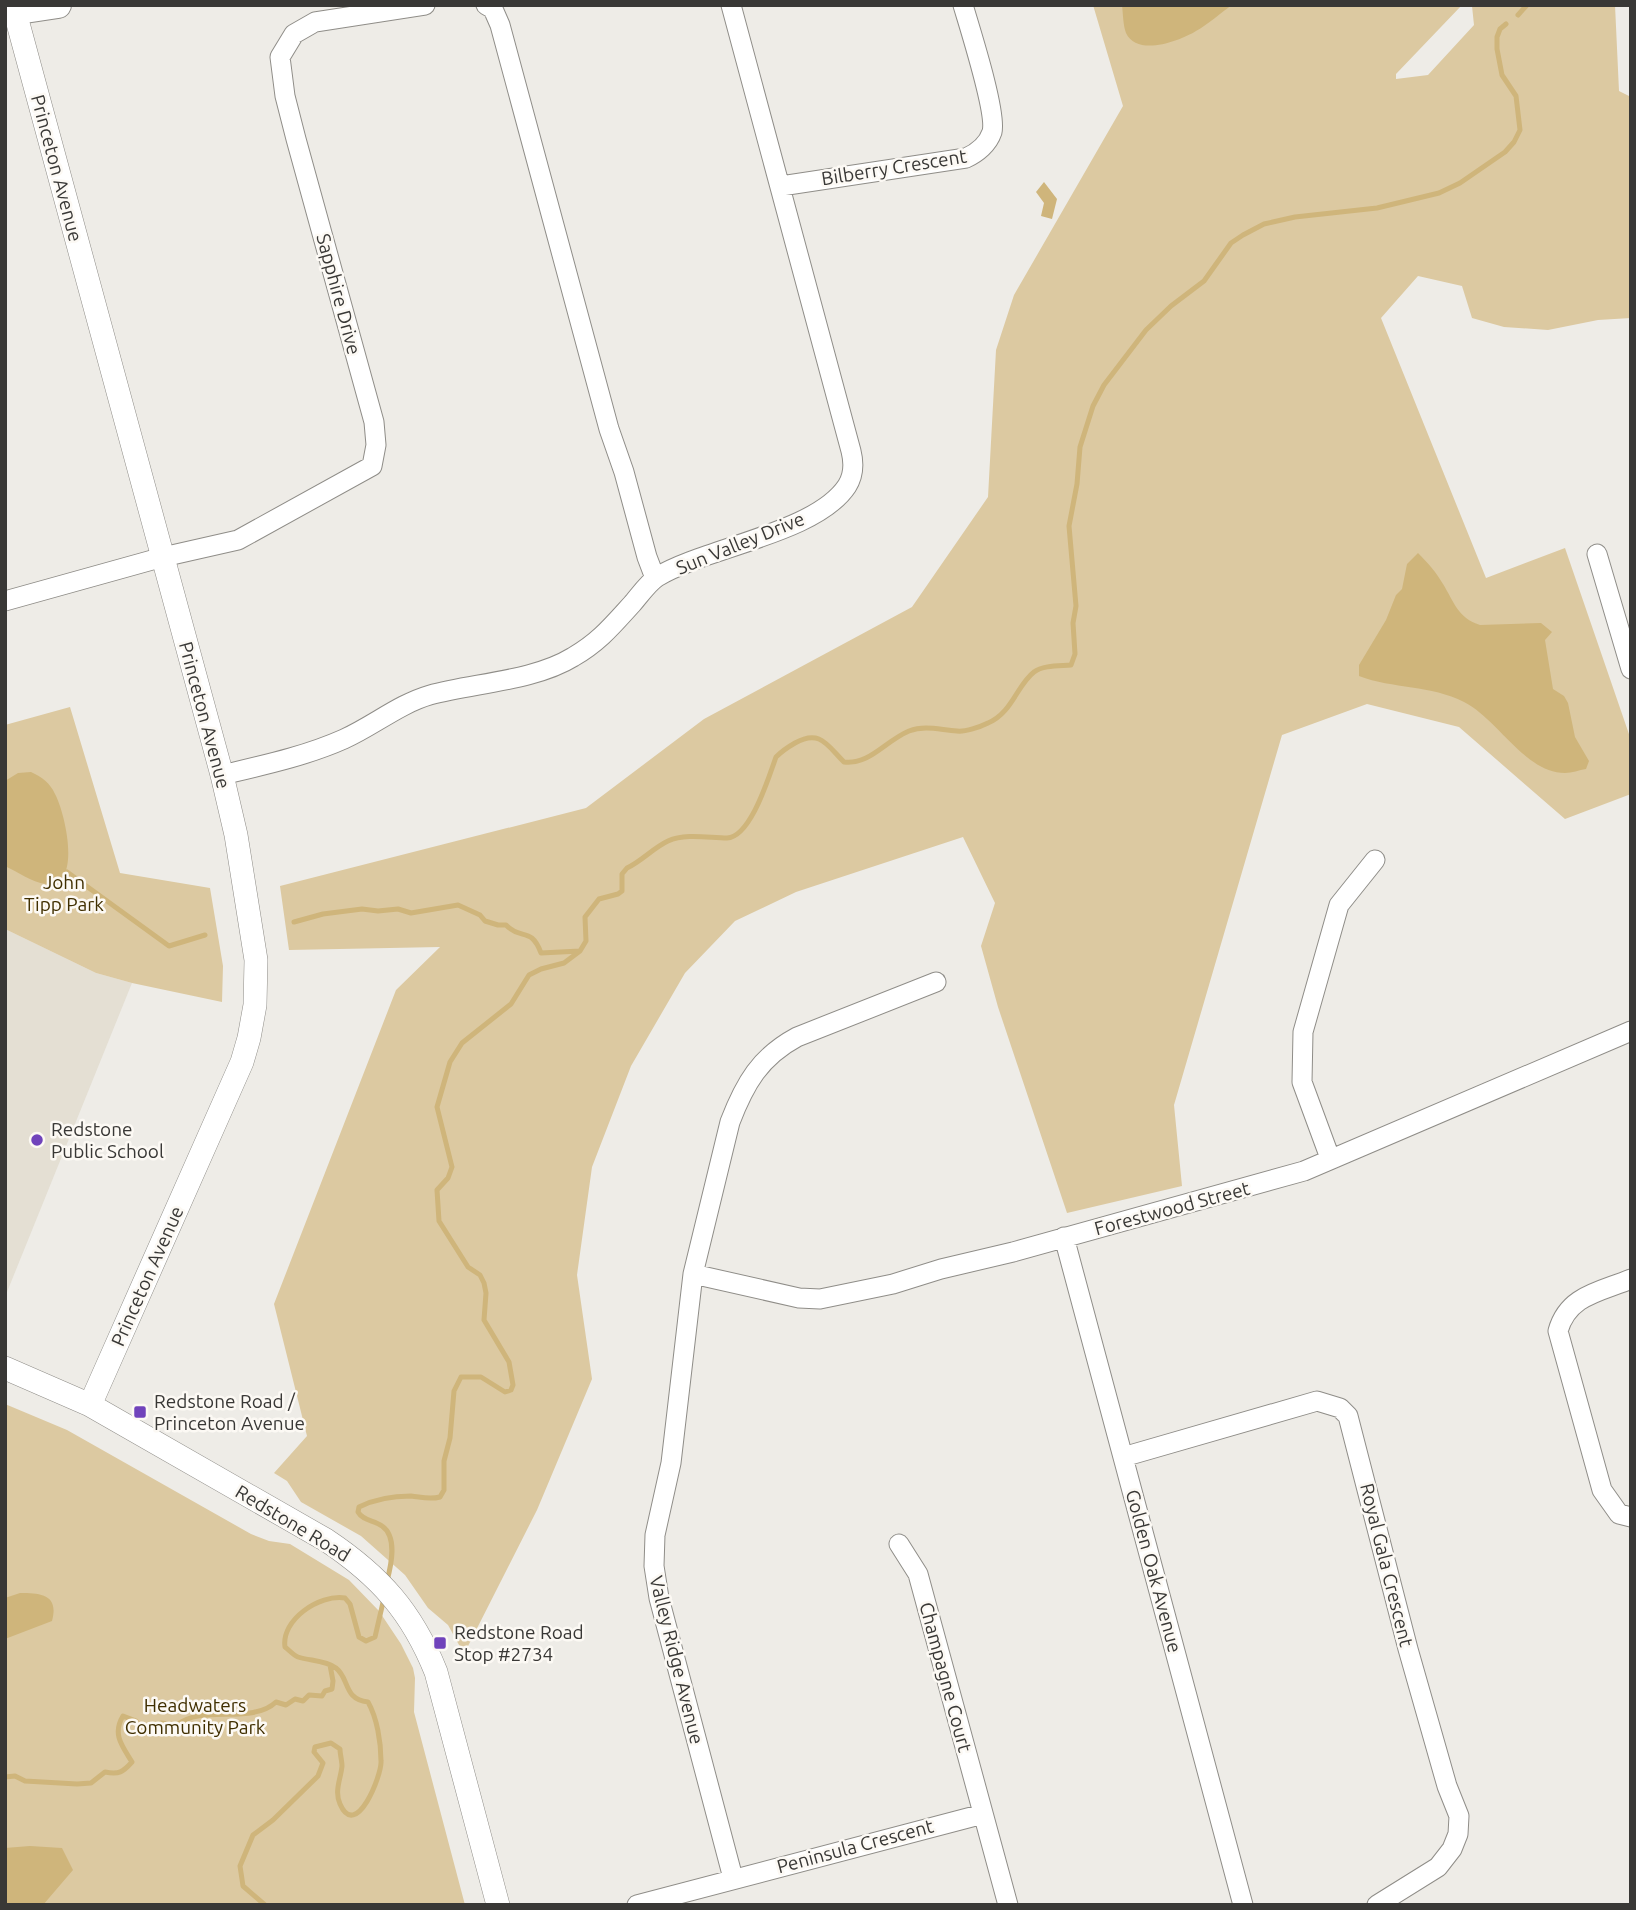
<svg xmlns="http://www.w3.org/2000/svg" width="1636" height="1910" viewBox="0 0 1636 1910" font-family="Ubuntu,sans-serif">
  <style>
    .built { fill: #e4dfd3 }
    .green { fill: #dcc9a1 }
    .water { fill: #cfb57b }
    .lines { fill: none; stroke-linecap: round; stroke-linejoin: round }
    .stream { stroke: #cfb57b; stroke-width: 5 }
    .minor-casing { stroke: #8f8d88; stroke-width: 21 }
    .tertiary-casing { stroke: #8f8d88; stroke-width: 24 }
    .secondary-casing { stroke: #8f8d88; stroke-width: 28 }
    .minor { stroke: #fff; stroke-width: 19 }
    .tertiary { stroke: #fff; stroke-width: 23 }
    .secondary { stroke: #fff; stroke-width: 26 }
    .poi-dot { fill: #7043bb; stroke: #fcf9f4; stroke-width: 2.5 }
    .labels { text-anchor: middle; dominant-baseline: central; stroke-width: 5; stroke-linejoin: round; paint-order: stroke }
    .street-label { font-size: 19px; fill: #393836; stroke: #fcf9f4 }
    .park-label { font-size: 19px; fill: #402f00; stroke: #fcf9f4 }
    .poi-label { font-size: 19px; fill: #393836; stroke: #fcf9f4; text-anchor: start }
  </style>
  <rect width="100%" height="100%" fill="#eeece7"/>
  <!-- built -->
  <path class="built" d="M 5,929 L 96,973 L 132,983 L 5,1297 Z"/>
  <!-- green -->
  <path class="green" d="M 1093,5 L 1462,5 L 1396,74 L 1396,79 L 1428,75 L 1474,25 L 1472,6 L 1467,5 L 1615,5 L 1619,91 L 1631,97 L 1631,318 L 1598,320 L 1548,330 L 1504,327 L 1472,318 L 1462,286 L 1418,276 L 1381,318 L 1486,578 L 1565,548 L 1631,740 L 1631,794 L 1565,819 L 1459,727 L 1367,704 L 1282,735 L 1174,1105 L 1182,1186 L 1067,1213 L 998,1007 L 981,946 L 995,903 L 963,837 L 796,892 L 735,921 L 685,973 L 631,1066 L 592,1167 L 577,1275 L 592,1379 L 537,1510 L 464,1654 L 448,1625 L 428,1608 L 405,1575 L 361,1536 L 301,1502 L 287,1481 L 274,1473 L 307,1436 L 274,1304 L 396,990 L 440,947 L 289,950 L 280,886 L 586,808 L 704,719 L 912,607 L 988,497 L 996,350 L 1014,295 L 1123,106 Z
    M 70,707 L 120,873 L 210,888 L 223,966 L 222,1002 L 132,983 L 96,973 L 5,929 L 5,725 Z
    M 5,1404 L 67,1430 L 251,1534 L 269,1541 L 290,1544 L 349,1580 L 379,1611 L 401,1644 L 413,1668 L 415,1678 L 414,1712 L 465,1905 L 5,1905 Z"/>
  <!-- water -->
  <path class="water" d="M 1122,5 L 1232,5 C 1220,13 1209,24 1196,31 C 1180,41 1137,57 1126,33 C 1123,25 1123,13 1122,5 Z
    M 1044,182 L 1057,199 L 1052,219 L 1041,216 L 1044,203 L 1036,192 Z
    M 1418,553 C 1428,563 1436,572 1443,584 C 1454,602 1458,618 1480,625 L 1541,623 L 1552,632 L 1545,640 L 1553,689 L 1564,696 L 1568,703 L 1575,737 L 1589,761 L 1586,769 C 1579,770 1572,773 1565,773 C 1525,773 1498,719 1464,702 C 1431,685 1393,689 1359,676 L 1359,665 L 1386,620 L 1396,595 L 1402,589 L 1407,564 Z
    M 31,772 C 42,777 50,783 55,794 C 65,812 83,888 46,884 C 31,882 18,872 5,866 L 5,781 L 18,773 Z
    M 20,1593 C 42,1593 59,1595 52,1621 L 5,1639 L 5,1598 Z
    M 30,1846 L 62,1848 L 73,1870 L 43,1905 L 5,1905 L 5,1848 Z"/>
  <g class="lines">
    <!-- stream -->
    <path class="stream" d="M 1518,15 L 1527,5
      M 67,872 L 169,946 L 205,935
      M 294,922 L 323,914 L 362,909 L 378,911 L 398,909 L 411,913 L 458,905 L 480,915 L 485,921 L 498,925 L 506,925 C 521,941 531,926 541,953 L 580,951
      M 387,1581 C 391,1566 398,1537 382,1526 C 374,1520 363,1521 358,1512 L 359,1507 C 375,1499 393,1496 411,1496 C 421,1497 429,1500 440,1497 L 444,1490 L 444,1461 L 450,1438 L 454,1391 L 461,1377 L 481,1377 L 505,1392 L 511,1390 L 513,1385 L 509,1362 L 484,1320 L 486,1293 L 484,1283 L 480,1275 L 468,1267 L 439,1221 L 437,1190 L 448,1178 L 452,1167 L 437,1107 L 450,1062 L 462,1043 L 511,1004 L 529,975 L 541,969 L 564,963 L 580,951 L 586,941 L 585,917 L 599,899 L 618,894 L 622,891 L 622,874 L 627,868 C 642,861 653,848 668,841 C 686,833 709,838 727,838 C 751,837 769,776 776,757 C 782,751 788,747 795,743 C 820,729 827,745 844,762 C 870,765 885,741 909,731 C 925,725 940,730 957,731 C 965,732 980,727 988,723 C 1012,713 1017,685 1034,672 C 1043,665 1060,666 1071,665 L 1075,654 L 1073,623 L 1076,606 L 1069,526 L 1077,484 L 1080,447 L 1093,406 L 1104,385 L 1146,330 L 1171,306 L 1204,281 L 1231,243 L 1243,235 L 1264,224 L 1295,217 L 1377,208 L 1439,193 L 1460,183 L 1505,152 L 1514,142 L 1520,130 L 1516,96 L 1502,75 L 1497,49 L 1497,37 L 1500,29 L 1506,24
      M 5,1777 L 15,1776 L 25,1781 L 77,1784 L 91,1783 L 105,1772 C 119,1775 123,1772 132,1762 C 122,1746 112,1734 123,1716 L 136,1721 L 144,1731 L 149,1733 L 161,1723 L 177,1725 C 202,1704 252,1725 276,1702 L 286,1705 L 295,1699 L 303,1701 L 309,1695 L 322,1696 L 325,1691 L 332,1689 L 333,1681 L 330,1665
      M 265,1905 L 243,1886 L 240,1866 L 253,1835 L 273,1820 L 318,1776 L 323,1763 L 314,1752 L 315,1747 L 331,1743 L 340,1749 C 340,1754 342,1761 342,1766 C 341,1778 334,1791 340,1804 C 356,1841 382,1775 381,1761 C 381,1742 377,1718 368,1702 C 343,1699 350,1679 336,1668 C 325,1660 310,1661 298,1657 C 293,1655 289,1650 285,1647 C 281,1620 319,1594 345,1598 L 350,1604 L 359,1637 L 366,1641 L 375,1637 L 384,1598"/>
    <defs>
      <path id="minor" d="M 486,5 L 493,9 L 500,25 L 609,429 L 624,472 L 647,557 L 655,578
        M 781,186 L 966,158 C 977,153 988,144 992,132 C 997,113 970,29 963,5
        M 1597,554 L 1631,669
        M 5,601 L 163,557 L 238,540 L 372,466 L 376,445 L 374,422 L 296,139 L 285,96 L 280,57 L 294,34 L 315,22 L 425,5
        M 222,775 C 264,765 306,756 344,739 C 373,726 399,704 430,695 C 474,683 534,681 573,657 C 599,642 612,626 632,604 C 639,596 648,583 657,577 C 707,547 816,533 847,486 C 854,475 854,463 851,451 L 731,5
        M 1330,1158 L 1302,1082 L 1303,1032 L 1339,905 L 1375,860
        M 1064,1237 L 1243,1905
        M 693,1274 L 799,1298 L 820,1299 L 893,1284 L 941,1269 L 1013,1252 L 1304,1171 L 1631,1031
        M 1631,1279 C 1600,1292 1568,1295 1558,1331 L 1602,1490 L 1619,1514 L 1631,1517
        M 1123,1457 L 1317,1401 L 1340,1408 L 1348,1416 L 1408,1649 L 1447,1786 L 1459,1816 L 1458,1834 L 1452,1849 L 1438,1867 L 1377,1905
        M 899,1544 L 918,1574 L 1008,1905
        M 733,1878 L 659,1598 L 654,1566 L 655,1535 L 671,1463 L 693,1274 L 730,1122 C 745,1083 760,1057 797,1037 L 936,982
        M 637,1905 L 983,1814"/>
      <path id="tertiary" d="M 13,5 L 222,775 L 236,835 L 256,960 L 255,1005 L 249,1038 L 242,1062 L 90,1405
        M 5,1368 L 90,1405 L 326,1540 C 380,1576 412,1612 436,1672 L 498,1905"/>
      <path id="secondary" d="M 5,13 L 58,5"/>
    </defs>
    <!-- minor casing -->
    <use href="#minor" class="minor-casing"/>
    <!-- tertiary casing -->
    <use href="#tertiary" class="tertiary-casing"/>
    <!-- secondary casing -->
    <use href="#secondary" class="secondary-casing"/>
    <!-- minor -->
    <use href="#minor" class="minor"/>
    <!-- tertiary -->
    <use href="#tertiary" class="tertiary"/>
    <!-- secondary -->
    <use href="#secondary" class="secondary"/>
  </g>
  <!-- markers -->
  <g class="poi-dot">
    <circle cx="37" cy="1140" r="7"/>
    <rect x="133" y="1405" width="14" height="14" rx="3.5"/>
    <rect x="433" y="1636" width="14" height="14" rx="3.5"/>
  </g>
  <g class="labels">
    <!-- street labels -->
    <g class="street-label">
      <text transform="translate(894 167) rotate(-9)">Bilberry Crescent</text>
      <text transform="translate(57 168) rotate(75)">Princeton Avenue</text>
      <text transform="translate(339 294) rotate(75)">Sapphire Drive</text>
      <text transform="translate(740 543) rotate(-22)">Sun Valley Drive</text>
      <text transform="translate(205 715) rotate(75)">Princeton Avenue</text>
      <text transform="translate(1172 1208) rotate(-15)">Forestwood Street</text>
      <text transform="translate(147 1276) rotate(-66)">Princeton Avenue</text>
      <text transform="translate(293 1523) rotate(31)">Redstone Road</text>
      <text transform="translate(1387 1565) rotate(76)">Royal Gala Crescent</text>
      <text transform="translate(1154 1571) rotate(75)">Golden Oak Avenue</text>
      <text transform="translate(677 1660) rotate(76)">Valley Ridge Avenue</text>
      <text transform="translate(946 1677) rotate(75)">Champagne Court</text>
      <text transform="translate(855 1846) rotate(-15)">Peninsula Crescent</text>
    </g>
    <!-- park labels -->
    <g class="park-label">
      <text x="64" y="882">John<tspan x="64" dy="22">Tipp Park</tspan></text>
      <text x="195" y="1705">Headwaters<tspan x="195" dy="22">Community Park</tspan></text>
    </g>
    <!-- poi labels -->
    <g class="poi-label">
      <text x="51" y="1129">Redstone<tspan x="51" dy="22">Public School</tspan></text>
      <text x="154" y="1401">Redstone Road /<tspan x="154" dy="22">Princeton Avenue</tspan></text>
      <text x="454" y="1632">Redstone Road<tspan x="454" dy="22">Stop #2734</tspan></text>
    </g>
  </g>
  <!-- border -->
  <rect width="1636" height="1910" fill="none" stroke="#393836" stroke-width="14"/>
</svg>
